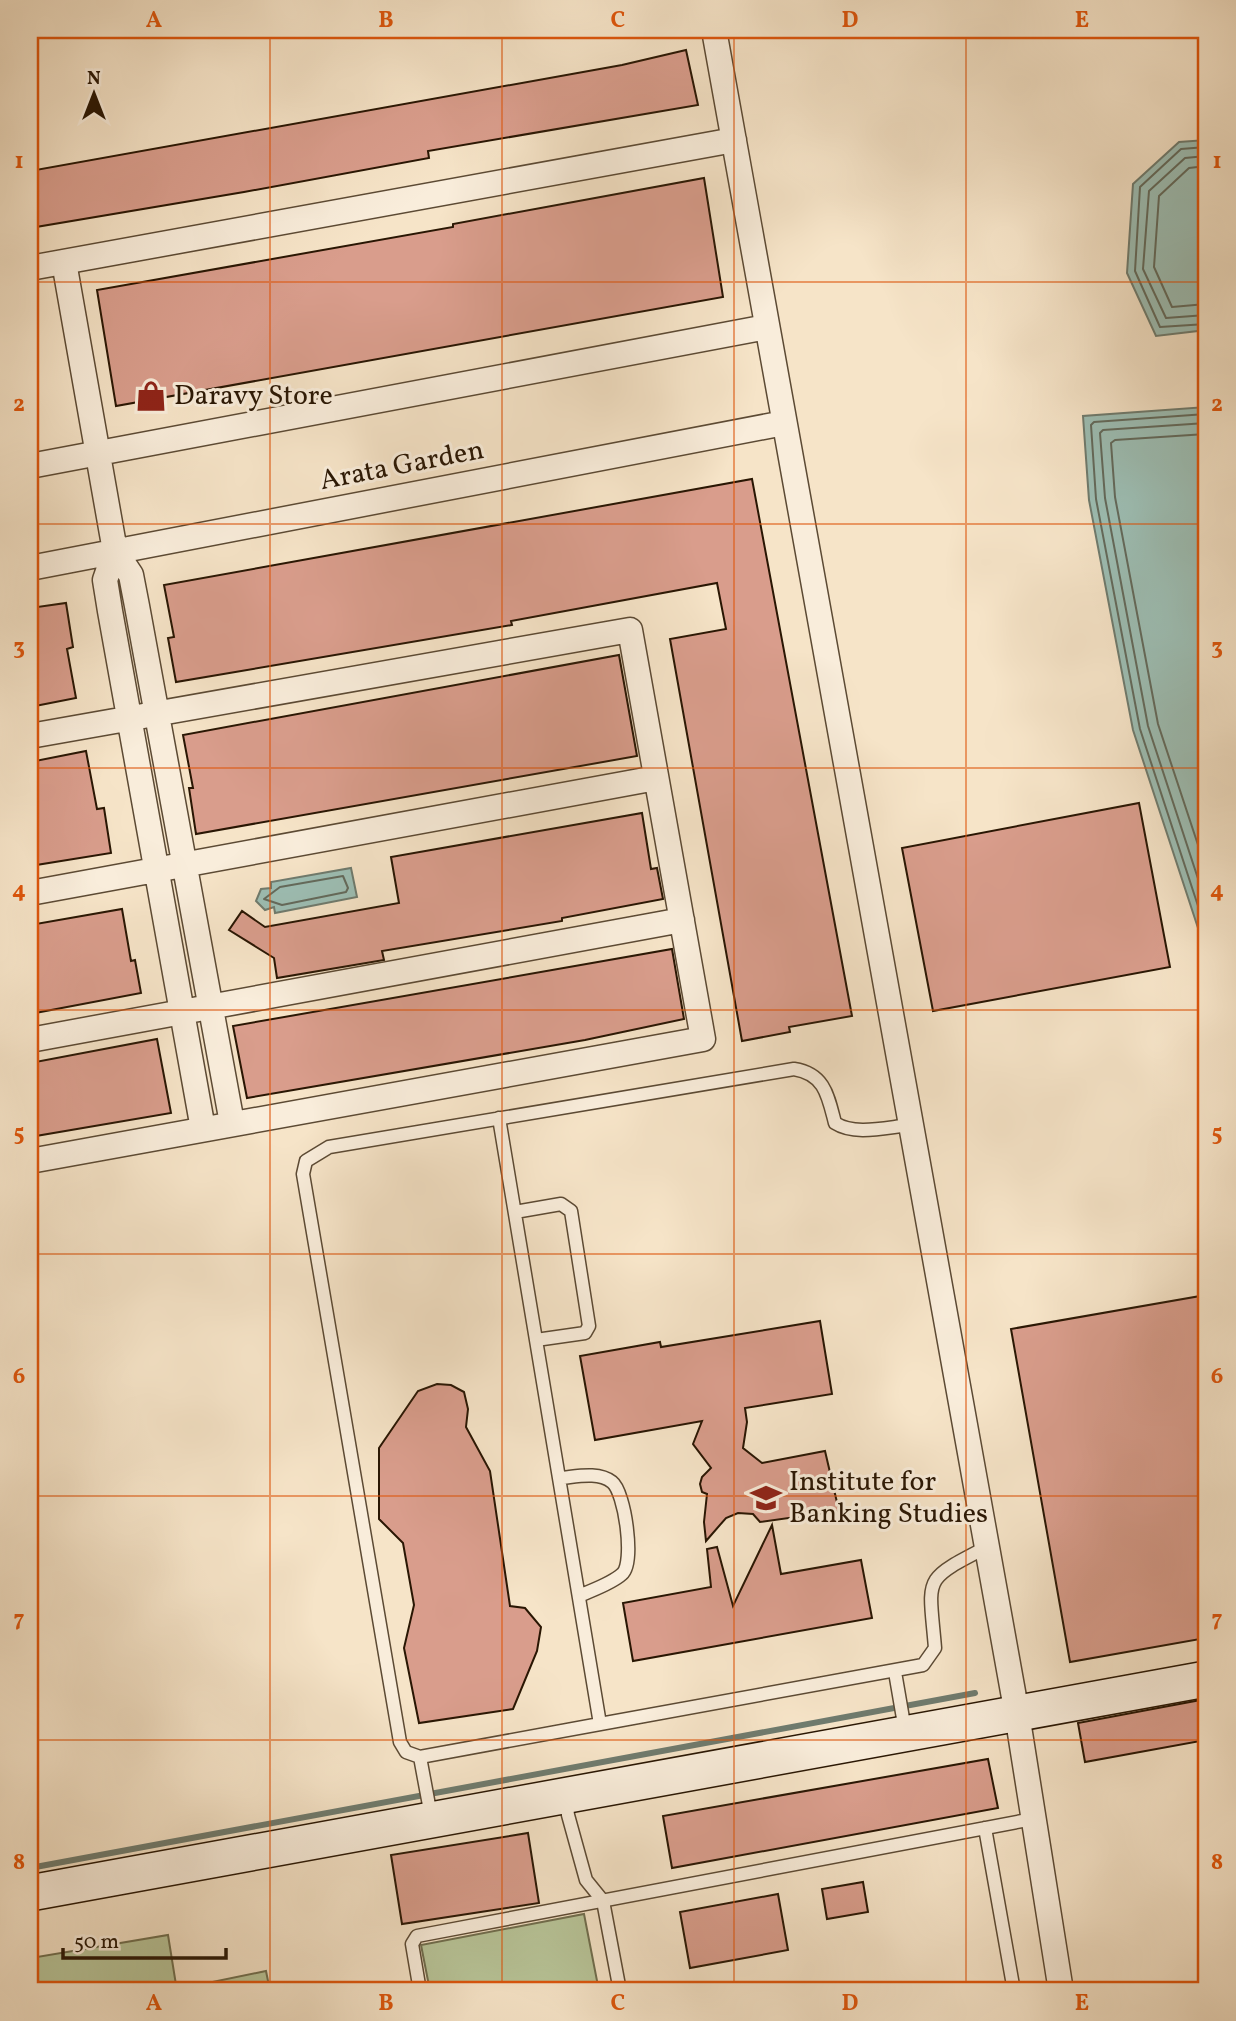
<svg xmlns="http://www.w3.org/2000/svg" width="1236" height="2021" viewBox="0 0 1236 2021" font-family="Vollkorn,serif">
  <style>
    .green { fill: #b8c599; stroke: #706e4e; stroke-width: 2 }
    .water { fill: #9dbfb5; stroke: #6f7b6e; stroke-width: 2 }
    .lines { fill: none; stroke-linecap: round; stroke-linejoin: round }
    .shore { stroke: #636a5c; stroke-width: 2 }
    .stream { stroke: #6f7b6e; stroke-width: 6 }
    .building { fill: #d99d8c; stroke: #291603; stroke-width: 2 }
    .lane-casing { stroke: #5c4a34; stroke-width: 15 }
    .street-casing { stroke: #5c4a34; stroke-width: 27 }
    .secondary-casing { stroke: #291603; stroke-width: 38 }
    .lane { stroke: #f9eddb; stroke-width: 12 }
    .street { stroke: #f9eddb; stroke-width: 24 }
    .secondary { stroke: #f9eddb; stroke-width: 35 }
    .grid { fill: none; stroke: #de560c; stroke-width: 2; stroke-opacity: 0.55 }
    .labels { text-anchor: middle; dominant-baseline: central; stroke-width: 6; stroke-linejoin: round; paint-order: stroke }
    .poi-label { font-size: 28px; fill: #291603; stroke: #f9eddb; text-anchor: start }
    .street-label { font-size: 28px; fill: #291603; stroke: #f9eddb }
    .neatline { fill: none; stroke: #de560c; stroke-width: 2.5 }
    .grid-label { font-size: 23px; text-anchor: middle; font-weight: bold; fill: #de560c }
  </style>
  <rect width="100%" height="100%" fill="#f6e4c8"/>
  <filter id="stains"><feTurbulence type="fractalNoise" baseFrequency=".00286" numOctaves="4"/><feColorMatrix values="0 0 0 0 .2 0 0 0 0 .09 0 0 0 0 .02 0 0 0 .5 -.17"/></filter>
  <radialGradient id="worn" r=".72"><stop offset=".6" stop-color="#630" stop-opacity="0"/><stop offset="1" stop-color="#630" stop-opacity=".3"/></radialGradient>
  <!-- green -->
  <path class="green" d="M 584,1914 L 599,1991 L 430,1991 L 421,1945 Z
    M 168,1935 L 177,1991 L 37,1991 L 31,1958 Z
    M 266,1971 L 270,1991 L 189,1991 L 188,1987 Z"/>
  <!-- water -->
  <path class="water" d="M 1206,140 L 1206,330 L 1156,336 L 1127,273 L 1133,184 L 1179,142 Z
    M 1206,407 L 1206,927 L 1198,928 L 1133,730 L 1089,500 L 1083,416 Z
    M 351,868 L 357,897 L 275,913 L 274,907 L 265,910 L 256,901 L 261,889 L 271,888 L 271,882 Z"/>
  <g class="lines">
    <!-- shore -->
    <path class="shore" d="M 1206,147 L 1181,149 L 1140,187 L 1135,271 L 1160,327 L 1206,324
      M 1206,156 L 1185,158 L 1149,191 L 1143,269 L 1166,318 L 1206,315
      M 1206,166 L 1189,168 L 1159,196 L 1154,267 L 1172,307 L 1206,304
      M 1206,414 L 1094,422 L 1091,425 L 1096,499 L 1140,729 L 1202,918 L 1206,921
      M 1206,423 L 1103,430 L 1100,433 L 1105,498 L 1148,726 L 1206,903
      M 1206,434 L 1115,440 L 1111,443 L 1115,497 L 1158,724 L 1206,869
      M 343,876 L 348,888 L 346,892 L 282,905 L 264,899 L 280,887 Z"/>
    <!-- stream -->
    <path class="stream" d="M 30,1868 L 975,1693"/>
  </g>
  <!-- building -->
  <path class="building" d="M 686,50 L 698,105 L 428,151 L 429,158 L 244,192 L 30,228 L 30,171 L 622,65 Z
    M 704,178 L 723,297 L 116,406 L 97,290 L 453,227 L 453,224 Z
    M 752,479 L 852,1016 L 789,1027 L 790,1032 L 742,1041 L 670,639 L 726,629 L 717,583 L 511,621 L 512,625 L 176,682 L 168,638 L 174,637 L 164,585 Z
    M 66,603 L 73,647 L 67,649 L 76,698 L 30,707 L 30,608 Z
    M 619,655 L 637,756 L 196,834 L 189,788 L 193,788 L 183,735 Z
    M 86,751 L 97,809 L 104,808 L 111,853 L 30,866 L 30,762 Z
    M 1139,803 L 1170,967 L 933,1011 L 902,848 Z
    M 642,813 L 651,869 L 657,868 L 663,899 L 562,918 L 562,921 L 382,951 L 384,960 L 277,978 L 274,958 L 229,930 L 242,911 L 265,927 L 399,903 L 391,857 Z
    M 122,909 L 131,961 L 135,960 L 141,993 L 30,1014 L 30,980 L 36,979 L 30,925 Z
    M 672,949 L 684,1019 L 585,1040 L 247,1098 L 233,1026 Z
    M 157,1039 L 171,1113 L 30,1137 L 30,1063 Z
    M 1206,1295 L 1206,1638 L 1070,1662 L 1011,1329 Z
    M 820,1321 L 832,1394 L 745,1408 L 747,1422 L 743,1448 L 762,1463 L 825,1451 L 839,1511 L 760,1522 L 753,1514 L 738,1513 L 726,1518 L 706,1541 L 704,1522 L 707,1494 L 702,1492 L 700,1484 L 702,1477 L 711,1468 L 693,1444 L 702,1421 L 595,1440 L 580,1356 L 660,1342 L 661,1347 Z
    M 437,1384 L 451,1385 L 464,1392 L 468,1409 L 466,1427 L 490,1471 L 510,1606 L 525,1608 L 541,1627 L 537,1651 L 513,1709 L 419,1723 L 404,1648 L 414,1605 L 403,1543 L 379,1519 L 379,1448 L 418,1391 Z
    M 772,1525 L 781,1574 L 861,1560 L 872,1618 L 633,1661 L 623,1603 L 711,1587 L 707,1549 L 717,1547 L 733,1606 Z
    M 1206,1699 L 1206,1740 L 1085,1762 L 1078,1723 Z
    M 988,1759 L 998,1808 L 672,1868 L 663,1816 Z
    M 528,1833 L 539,1903 L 402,1924 L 391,1855 Z
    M 863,1882 L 868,1912 L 827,1919 L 822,1889 Z
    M 778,1894 L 788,1950 L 690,1968 L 680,1912 Z"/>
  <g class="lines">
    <defs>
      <path id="lane" d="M 499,1118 L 600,1724 L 923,1665 L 935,1648 C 929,1576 921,1581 987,1547
        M 515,1212 L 561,1204 L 571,1211 L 589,1326 L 585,1333 L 536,1340
        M 559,1478 C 575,1477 598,1471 612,1482 C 625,1492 635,1563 622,1574 C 611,1584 592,1590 579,1596
        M 895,1672 L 905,1730
        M 600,1724 L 420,1757 L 406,1752 L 400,1742 L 303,1174 L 306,1161 L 329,1147 L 794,1069 C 825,1074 828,1096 835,1123 C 855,1136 887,1127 911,1125
        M 420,1757 L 431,1816
        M 566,1799 L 568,1815 L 586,1880 L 603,1901 L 620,1991
        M 985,1828 L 1014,1991
        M 420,1991 L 412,1944 L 417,1936 L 1033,1819"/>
      <path id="street" d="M 714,30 L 1017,1714 L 1061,1991
        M 64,262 L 115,551 L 131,575 L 137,606 L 232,1123
        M 30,268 L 734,140
        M 30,466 L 767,327
        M 115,551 L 105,580 L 110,611 L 203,1129
        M 30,568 L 784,423
        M 30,736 L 630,630 L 703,1039 L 30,1161
        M 30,893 L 656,778
        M 30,1040 L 682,920"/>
      <path id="secondary" d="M 30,1893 L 1206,1679"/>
    </defs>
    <!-- lane casing -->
    <use href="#lane" class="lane-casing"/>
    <!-- street casing -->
    <use href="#street" class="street-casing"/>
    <!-- secondary casing -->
    <use href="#secondary" class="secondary-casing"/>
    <!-- lane -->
    <use href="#lane" class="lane"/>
    <!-- street -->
    <use href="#street" class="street"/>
    <!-- secondary -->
    <use href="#secondary" class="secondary"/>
  </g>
  <!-- grid -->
  <path class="grid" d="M 270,30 L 270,1991M 502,30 L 502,1991M 734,30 L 734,1991M 966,30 L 966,1991M 30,282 L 1206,282M 30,524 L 1206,524M 30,768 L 1206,768M 30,1010 L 1206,1010M 30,1254 L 1206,1254M 30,1496 L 1206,1496M 30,1740 L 1206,1740"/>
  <!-- icons -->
  <defs>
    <symbol id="shop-bare" viewBox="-9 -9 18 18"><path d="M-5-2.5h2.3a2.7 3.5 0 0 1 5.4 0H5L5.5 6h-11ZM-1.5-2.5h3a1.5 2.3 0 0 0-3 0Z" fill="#8f2418" stroke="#f9eddb" stroke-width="2.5" paint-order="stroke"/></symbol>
    <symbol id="university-bare" viewBox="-9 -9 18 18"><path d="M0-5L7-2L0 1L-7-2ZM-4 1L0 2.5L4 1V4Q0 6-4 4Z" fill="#8f2418" stroke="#f9eddb" stroke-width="2.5" paint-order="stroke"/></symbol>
  </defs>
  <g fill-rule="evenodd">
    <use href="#shop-bare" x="129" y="374" width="44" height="44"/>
    <use href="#university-bare" x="744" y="1476" width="44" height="44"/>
  </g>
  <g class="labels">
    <!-- poi labels -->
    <g class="poi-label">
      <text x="174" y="396">Daravy Store</text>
      <text x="789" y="1482">Institute for<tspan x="789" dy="32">Banking Studies</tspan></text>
    </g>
    <!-- street labels -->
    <g class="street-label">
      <text transform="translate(402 466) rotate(-11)">Arata Garden</text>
    </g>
  </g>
  <!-- margin -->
  <rect width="1236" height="2021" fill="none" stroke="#f6e4c8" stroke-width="77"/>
  <!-- north arrow -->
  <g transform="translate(94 94)" stroke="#f9eddb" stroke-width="5" paint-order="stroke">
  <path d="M0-5L12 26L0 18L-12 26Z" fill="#291603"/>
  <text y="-10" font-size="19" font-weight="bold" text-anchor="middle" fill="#291603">N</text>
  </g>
  <!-- scale -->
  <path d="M63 1948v10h163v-10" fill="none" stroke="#291603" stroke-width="3.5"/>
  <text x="74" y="1948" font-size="21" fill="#291603" stroke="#f9eddb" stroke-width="5" paint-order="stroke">50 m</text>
  <rect x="38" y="38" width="1160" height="1944" class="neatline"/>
  <g class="grid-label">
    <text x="154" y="27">A</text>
    <text x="386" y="27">B</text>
    <text x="618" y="27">C</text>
    <text x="850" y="27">D</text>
    <text x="1082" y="27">E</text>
    <text x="19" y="168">1</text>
    <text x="1217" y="168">1</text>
    <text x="19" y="411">2</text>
    <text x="1217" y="411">2</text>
    <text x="19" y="654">3</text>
    <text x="1217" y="654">3</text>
    <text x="19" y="897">4</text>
    <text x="1217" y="897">4</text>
    <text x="19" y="1140">5</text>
    <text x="1217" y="1140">5</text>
    <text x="19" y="1383">6</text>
    <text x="1217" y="1383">6</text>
    <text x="19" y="1626">7</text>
    <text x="1217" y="1626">7</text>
    <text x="19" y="1869">8</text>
    <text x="1217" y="1869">8</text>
    <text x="154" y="2010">A</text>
    <text x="386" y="2010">B</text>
    <text x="618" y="2010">C</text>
    <text x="850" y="2010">D</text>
    <text x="1082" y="2010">E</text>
  </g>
  <rect width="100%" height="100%" filter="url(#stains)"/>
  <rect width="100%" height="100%" fill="url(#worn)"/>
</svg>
